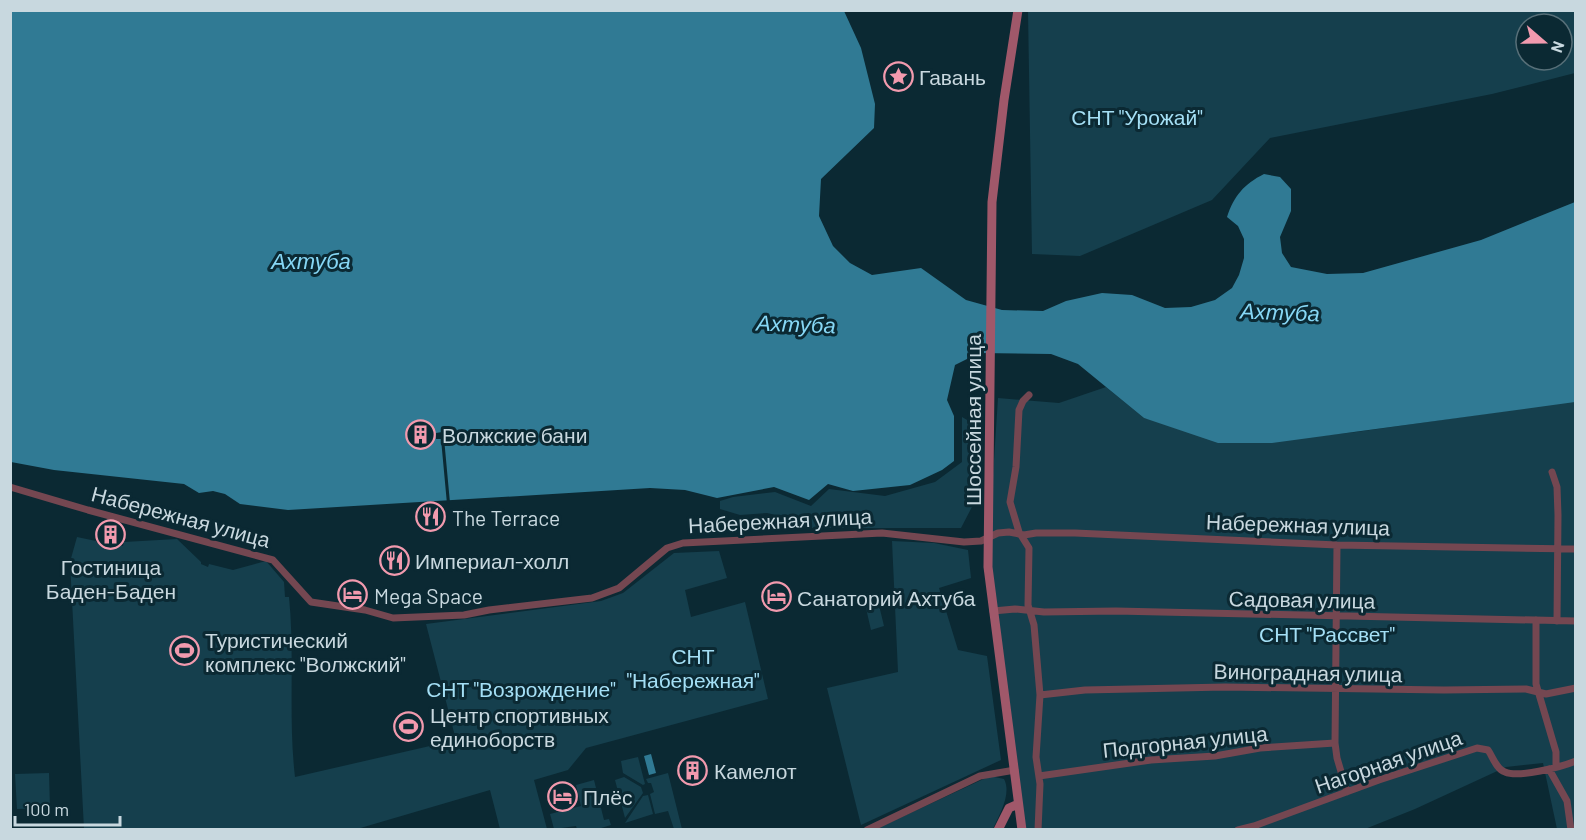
<svg xmlns="http://www.w3.org/2000/svg" width="1586" height="840" viewBox="0 0 1586 840" font-family="Barlow,sans-serif">
  <style>
    .green { fill: #153f4d; fill-rule: evenodd }
    .water { fill: #307a94 }
    .pier { fill: #0b2933 }
    .lines { fill: none; stroke-linecap: round; stroke-linejoin: round }
    .street { stroke: #744751; stroke-width: 7 }
    .secondary { stroke: #a0586a; stroke-width: 9 }
    .labels { text-anchor: middle; dominant-baseline: central; stroke-width: 6; stroke-linejoin: round; paint-order: stroke }
    .poi-label { font-size: 21px; fill: #c8d8df; stroke: #0b2933; text-anchor: start }
    .park-label { font-size: 21px; fill: #a4dff5; stroke: #0b2933 }
    .street-label { font-size: 21px; fill: #c8d8df; stroke: #0b2933 }
    .water-label { font-size: 22px; font-style: italic; fill: #86d7f5; stroke: #0b2933 }
  </style>
  <rect width="100%" height="100%" fill="#0b2933"/>
  <!-- green -->
  <path class="green" d="M 1028,11 L 1575,11 L 1575,73 L 1492,94 L 1270,138 L 1212,200 L 1080,256 L 1032,254 ZM 1526,24 L 1562,24 L 1562,60 L 1526,60 Z
    M 1106,387 L 1144,418 L 1253,443 L 1356,432 L 1575,401 L 1575,829 L 1557,829 L 1543,763 L 1506,767 L 1415,809 L 1365,829 L 1024,829 L 991,568 L 992,491 L 998,398 L 1059,403 Z
    M 962,417 L 974,424 L 974,503 L 961,528 L 810,528 L 789,518 L 767,513 L 740,515 L 720,509 L 720,501 L 733,497 L 775,492 L 811,506 L 829,489 L 885,496 L 935,482 L 962,462 Z
    M 77,537 L 96,541 L 97,543 L 123,546 L 124,542 L 177,539 L 201,562 L 201,564 L 208,567 L 209,564 L 233,570 L 266,561 L 284,582 L 285,597 L 289,597 C 295,656 288,717 295,777 L 456,740 L 426,624 L 601,601 L 623,593 L 674,553 L 719,551 L 727,578 L 685,590 L 691,617 L 745,602 L 768,699 L 586,748 L 568,770 L 534,780 L 547,829 L 500,829 L 490,790 L 357,829 L 84,829 L 70,562 Z
    M 892,541 L 934,543 L 968,550 L 971,578 L 939,588 L 958,650 L 987,656 L 1001,760 L 861,825 L 827,688 L 898,672 Z
    M 878,601 L 884,626 L 871,630 L 865,604 Z
    M 638,757 L 645,784 L 643,785 L 623,773 L 621,761 Z
    M 49,773 L 50,808 L 17,809 L 15,774 Z
    M 668,773 L 682,829 L 674,829 L 668,811 L 655,814 L 650,794 L 654,792 L 651,783 L 648,783 L 646,779 Z
    M 990,776 L 1004,779 C 1012,794 999,815 993,829 L 874,830 Z
    M 624,777 L 641,787 L 643,793 L 625,818 L 615,780 Z
    M 594,780 L 604,820 L 609,819 L 611,825 L 598,829 L 577,829 L 576,826 L 554,829 L 550,814 L 581,806 L 576,785 Z
    M 648,795 L 653,814 L 625,823 L 643,796 Z"/>
  <!-- water -->
  <path class="water" d="M 10,11 L 844,11 L 861,48 L 875,104 L 874,128 L 821,179 L 819,216 L 833,246 L 850,263 L 872,275 L 921,268 L 966,300 L 1002,310 L 1043,311 L 1066,301 L 1102,293 L 1132,295 L 1165,308 L 1191,307 L 1215,300 L 1232,288 L 1239,275 L 1244,258 L 1244,239 L 1238,226 L 1227,217 C 1234,196 1244,184 1264,174 L 1280,177 L 1291,189 L 1291,211 L 1280,237 L 1282,253 L 1291,267 L 1327,274 L 1363,273 L 1481,240 L 1575,202 L 1575,402 L 1272,443 L 1218,443 L 1144,418 L 1078,364 L 1051,354 L 979,353 L 955,365 L 947,400 L 954,416 L 954,461 L 942,470 L 910,485 L 853,491 L 828,484 L 809,500 L 774,487 L 717,498 L 685,490 L 650,488 L 288,510 L 240,504 L 225,494 L 213,491 L 199,493 L 184,484 L 54,470 L 11,462 Z
    M 651,754 L 656,773 L 649,775 L 644,756 Z"/>
  <!-- pier -->
  <path class="pier" d="M 448,431 L 449,437 L 444,438 L 450,503 L 447,504 L 441,439 L 436,439 L 436,433 Z"/>
  <g class="lines">
    <!-- street -->
    <path class="street" d="M 1029,395 L 1023,401 L 1019,410 L 1016,467 L 1010,502 L 1019,532 L 1029,548 L 1028,605 L 1034,625 L 1040,695 L 1036,757 L 1040,784 L 1038,830
      M 1552,472 L 1557,487 L 1558,515 L 1557,621
      M 10,487 L 88,510 L 273,560 L 311,602 L 365,610 L 393,618 L 464,615 L 489,610 L 592,598 L 619,588 L 667,548 L 683,543 L 882,533 L 964,542 L 981,541 L 998,533 L 1009,532 L 1024,535 L 1036,533 L 1075,533 L 1337,545 L 1576,549
      M 1337,545 L 1335,743 L 1337,758 L 1347,792
      M 993,611 L 1015,609 L 1044,612 L 1116,611 L 1576,621
      M 1536,620 L 1536,684 L 1556,752 L 1556,767
      M 1040,695 L 1085,690 L 1225,687 L 1444,690 L 1526,689 L 1546,694 L 1576,688
      M 1549,769 L 1567,801 L 1571,830
      M 1039,776 L 1151,760 L 1215,756 L 1260,748 L 1335,743
      M 867,830 L 980,776 L 1015,770
      M 1238,830 L 1254,826 L 1379,780 L 1477,748 L 1488,750 C 1493,757 1496,769 1505,772 C 1519,778 1561,767 1576,761"/>
    <!-- secondary -->
    <path class="secondary" d="M 1018,10 L 1004,100 L 992,202 L 988,567 L 1022,830
      M 998,830 L 1009,808 L 1018,804"/>
  </g>
  <!-- icons -->
  <defs>
    <symbol id="sight-ring" viewBox="-11 -11 22 22"><circle r="9.5" fill="#0b2933" stroke="#f29aae" stroke-width="1.5"/><path d="M0-6L1.8-2.2L6-1.7L2.9 1.2L3.7 5.4L0 3.3L-3.7 5.4L-2.9 1.2L-6-1.7L-1.8-2.2Z" fill="#f29aae"/></symbol>
    <symbol id="building-ring" viewBox="-11 -11 22 22"><circle r="9.5" fill="#0b2933" stroke="#f29aae" stroke-width="1.5"/><path d="M-4-6H4V6H1V3H-1V6H-4ZM-2.5-4.3h1.7v1.8h-1.7ZM.8-4.3h1.7v1.8H.8ZM-2.5-1h1.7V.8h-1.7ZM.8-1h1.7V.8H.8Z" fill="#f29aae"/></symbol>
    <symbol id="restaurant-ring" viewBox="-11 -11 22 22"><circle r="9.5" fill="#0b2933" stroke="#f29aae" stroke-width="1.5"/><path d="M-5-6h1v4h1v-4h1v4h1v-4h1v5L-1.5 .5V6h-2V.5L-5-1ZM5-6V6H3V1.5H1.5Q1.5-4 5-6Z" fill="#f29aae"/></symbol>
    <symbol id="hotel-ring" viewBox="-11 -11 22 22"><circle r="9.5" fill="#0b2933" stroke="#f29aae" stroke-width="1.5"/><path d="M-6-4.5h1.5V1H6V5H4.5V3h-9V5H-6ZM-4 0a1.8 1.8 0 1 1 3.6 0ZM.5 0V-2.5h3Q6-2.5 6 0Z" fill="#f29aae"/></symbol>
    <symbol id="stadium-ring" viewBox="-11 -11 22 22"><circle r="9.5" fill="#0b2933" stroke="#f29aae" stroke-width="1.5"/><path d="M0-5a6.5 5 0 1 0 0 10a6.5 5 0 1 0 0-10ZM-3.5-1.8h7v3.6h-7Z" fill="#f29aae"/></symbol>
  </defs>
  <g fill-rule="evenodd">
    <use href="#sight-ring" x="882" y="60" width="33" height="33"/>
    <use href="#building-ring" x="404" y="418" width="33" height="33"/>
    <use href="#restaurant-ring" x="414" y="500" width="33" height="33"/>
    <use href="#building-ring" x="94" y="518" width="33" height="33"/>
    <use href="#restaurant-ring" x="378" y="544" width="33" height="33"/>
    <use href="#hotel-ring" x="336" y="578" width="33" height="33"/>
    <use href="#hotel-ring" x="760" y="580" width="33" height="33"/>
    <use href="#stadium-ring" x="168" y="634" width="33" height="33"/>
    <use href="#stadium-ring" x="392" y="710" width="33" height="33"/>
    <use href="#building-ring" x="676" y="754" width="33" height="33"/>
    <use href="#hotel-ring" x="546" y="780" width="33" height="33"/>
  </g>
  <g class="labels">
    <!-- poi labels -->
    <g class="poi-label">
      <text x="919" y="76">Гавань</text>
      <text x="442" y="434">Волжские бани</text>
      <text x="452" y="517">The Terrace</text>
      <text x="415" y="560">Империал-холл</text>
      <text x="111" y="566" text-anchor="middle">Гостиница<tspan x="111" dy="24">Баден-Баден</tspan></text>
      <text x="374" y="595">Mega Space</text>
      <text x="797" y="597">Санаторий Ахтуба</text>
      <text x="205" y="639">Туристический<tspan x="205" dy="24">комплекс "Волжский"</tspan></text>
      <text x="430" y="714">Центр спортивных<tspan x="430" dy="24">единоборств</tspan></text>
      <text x="714" y="770">Камелот</text>
      <text x="583" y="796">Плёс</text>
    </g>
    <!-- park labels -->
    <g class="park-label">
      <text x="1137" y="116">СНТ "Урожай"</text>
      <text x="1327" y="633">СНТ "Рассвет"</text>
      <text x="693" y="655">СНТ<tspan x="693" dy="24">"Набережная"</tspan></text>
      <text x="521" y="688">СНТ "Возрождение"</text>
    </g>
    <!-- street labels -->
    <g class="street-label">
      <text transform="translate(972 420) rotate(-90)">Шоссейная улица</text>
      <text transform="translate(181 516) rotate(15)">Набережная улица</text>
      <text transform="translate(780 520) rotate(-3)">Набережная улица</text>
      <text transform="translate(1298 524) rotate(2)">Набережная улица</text>
      <text transform="translate(1302 599) rotate(1)">Садовая улица</text>
      <text transform="translate(1308 672) rotate(1)">Виноградная улица</text>
      <text transform="translate(1185 741) rotate(-6)">Подгорная улица</text>
      <text transform="translate(1388 761) rotate(-19)">Нагорная улица</text>
    </g>
    <!-- water labels -->
    <g class="water-label">
      <text x="311" y="260">Ахтуба</text>
      <text transform="translate(1280 311) rotate(2)">Ахтуба</text>
      <text transform="translate(796 323) rotate(2)">Ахтуба</text>
    </g>
  </g>
  <!-- border -->
  <rect width="1586" height="840" fill="none" stroke="#c8d8df" stroke-width="24"/>
  <!-- north arrow -->
  <g transform="translate(1544 42) rotate(110)"><circle r="28" fill="#0b2933" stroke="#576f78" stroke-width="1.5"/>
  <path d="M0-4.5L10 22L0 15L-10 22Z" fill="#f29aae"/>
  <text y="-9" font-size="16" font-weight="bold" text-anchor="middle" fill="#c8d8df">N</text>
  </g>
  <!-- scale -->
  <path d="M15 816v9h105v-9" fill="none" stroke="#c8d8df" stroke-width="3"/>
  <text x="24" y="816" font-size="18" fill="#c8d8df" stroke="#0b2933" stroke-width="4.5" paint-order="stroke">100 m</text>
</svg>
